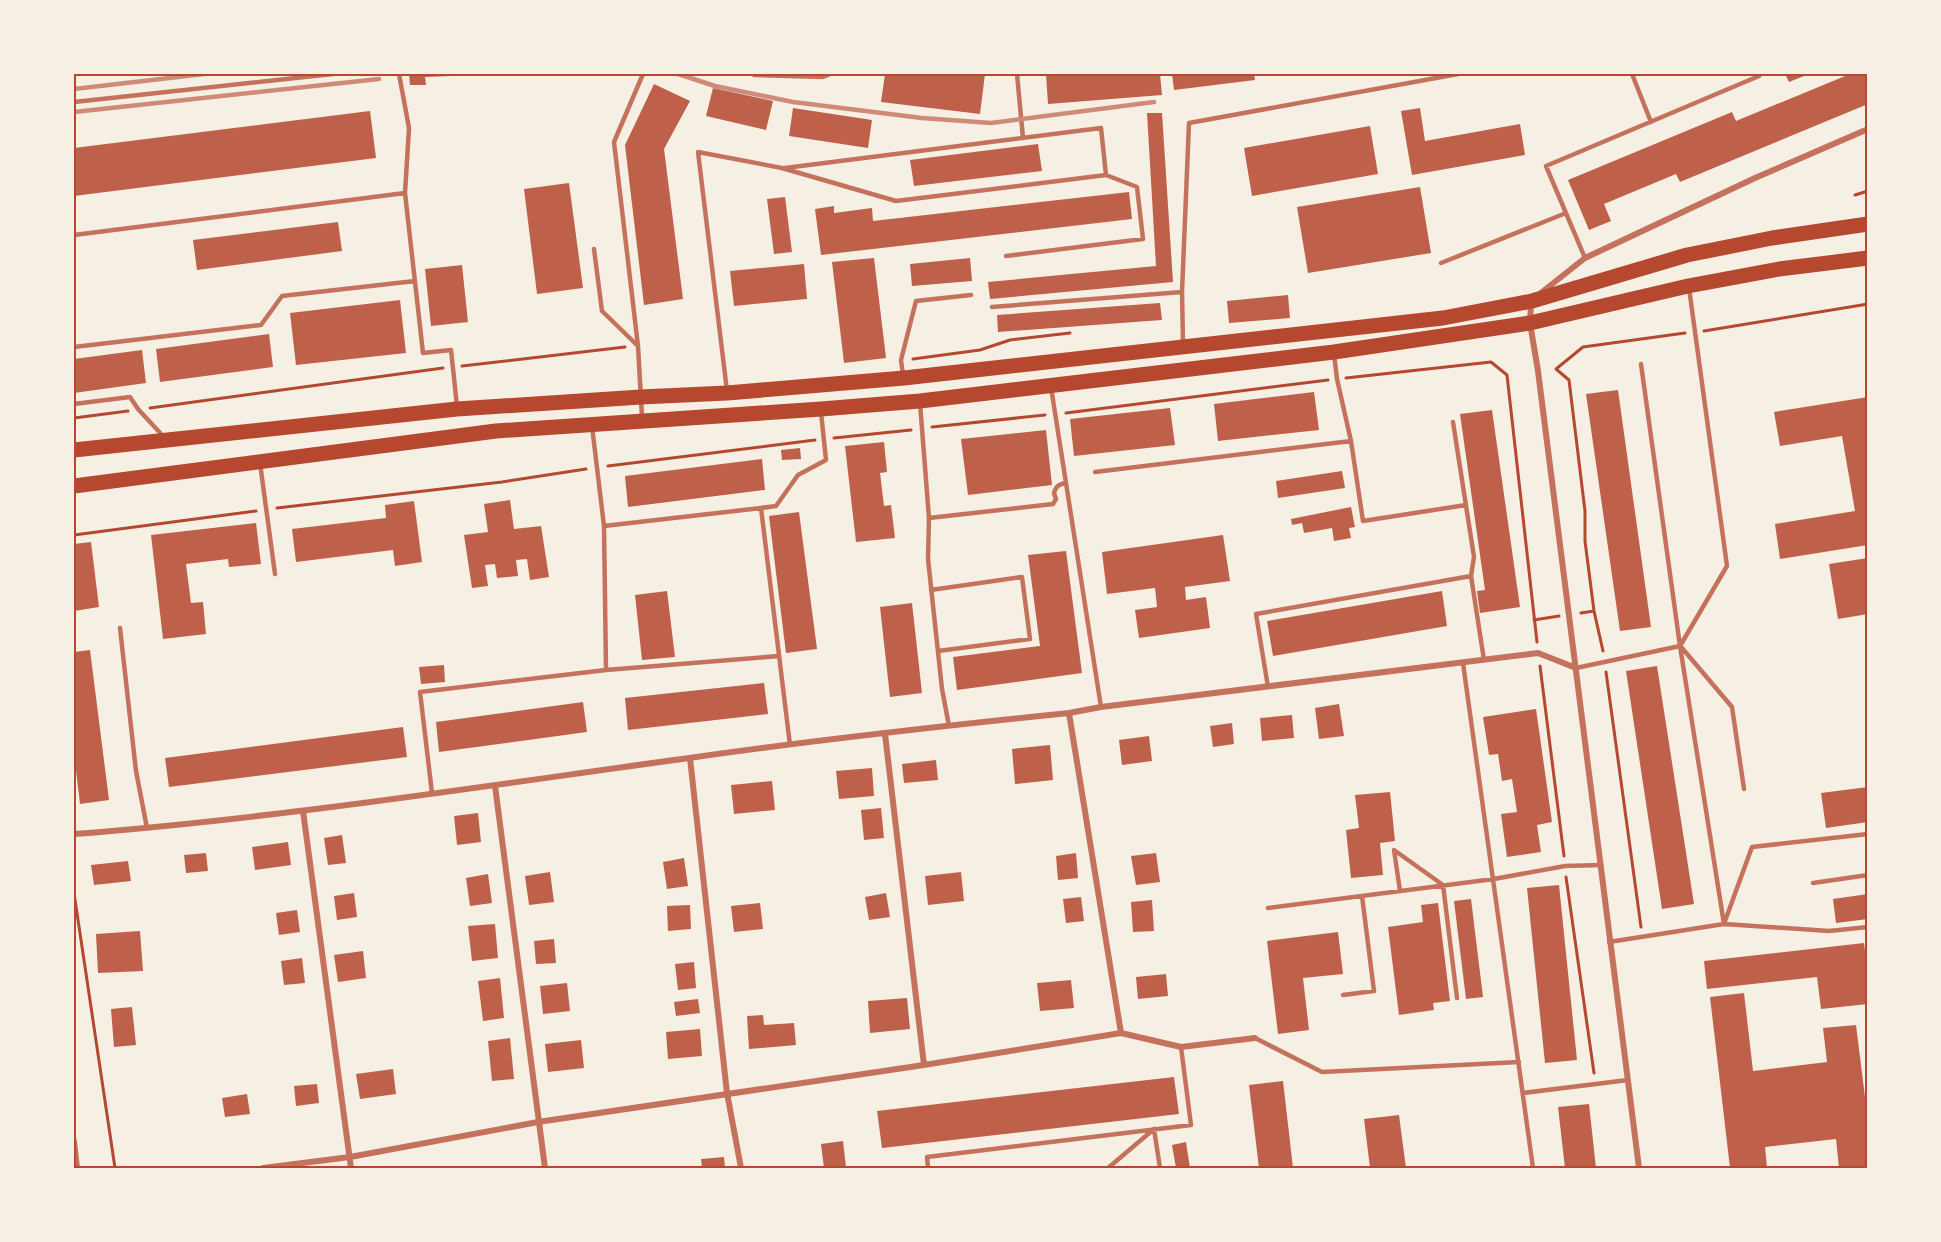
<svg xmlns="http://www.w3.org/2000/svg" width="1941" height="1242" viewBox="0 0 1941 1242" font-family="'IBM Plex Serif',serif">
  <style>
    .building { fill: #bf614a }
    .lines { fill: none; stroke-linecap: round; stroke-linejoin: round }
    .path { stroke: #b5482f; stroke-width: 3 }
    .service { stroke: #c5725c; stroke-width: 4.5 }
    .minor { stroke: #c5725c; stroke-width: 6 }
    .primary { stroke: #b5482f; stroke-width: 15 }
    .rail { stroke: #cf8b77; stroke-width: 4.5 }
    .neatline { fill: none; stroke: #b5482f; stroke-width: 2 }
  </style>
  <rect width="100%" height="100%" fill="#f6efe4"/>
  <!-- building -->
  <path class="building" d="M 409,74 L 451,74 L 451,76 L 425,77 L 426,85 L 410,85 Z
    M 885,74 L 985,74 L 980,114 L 881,102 Z
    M 1046,74 L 1160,74 L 1162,95 L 1048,104 Z
    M 1172,74 L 1254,74 L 1255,80 L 1174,90 Z
    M 1785,74 L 1809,74 L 1789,82 Z
    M 1850,74 L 1868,74 L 1868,104 L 1680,182 L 1676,174 L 1604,204 L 1611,221 L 1589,230 L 1568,180 L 1732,112 L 1736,121 Z
    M 654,84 L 690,101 L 664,149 L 683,299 L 644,305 L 625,145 Z
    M 713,88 L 773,101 L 766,130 L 706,116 Z
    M 793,108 L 872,120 L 868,148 L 789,136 Z
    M 1420,108 L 1425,141 L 1520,124 L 1525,155 L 1412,175 L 1401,111 Z
    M 370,111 L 376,158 L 74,196 L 74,148 Z
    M 1147,113 L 1162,113 L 1173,282 L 990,299 L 988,282 L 1156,266 Z
    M 1370,126 L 1378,174 L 1252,196 L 1244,148 Z
    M 1038,144 L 1042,171 L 914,186 L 910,160 Z
    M 569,183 L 583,288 L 537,294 L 524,189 Z
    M 1420,187 L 1431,253 L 1308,273 L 1297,207 Z
    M 1129,192 L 1132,219 L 821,255 L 815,209 L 834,206 L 834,213 L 872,208 L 873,221 Z
    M 785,197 L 792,252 L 774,254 L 767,199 Z
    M 338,222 L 342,251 L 197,270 L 193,240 Z
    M 874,258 L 886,358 L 844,363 L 832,262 Z
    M 970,258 L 972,281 L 912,286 L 910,264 Z
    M 804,264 L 807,299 L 734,306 L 730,271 Z
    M 462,265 L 468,322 L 431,326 L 425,269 Z
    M 1288,295 L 1290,318 L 1229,323 L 1227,301 Z
    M 400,300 L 406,353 L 296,365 L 290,313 Z
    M 1160,303 L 1162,320 L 998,332 L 997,315 Z
    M 269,334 L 273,367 L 160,382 L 156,349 Z
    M 142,350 L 146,383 L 74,393 L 74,359 Z
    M 1618,390 L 1651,627 L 1620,631 L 1586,394 Z
    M 1314,392 L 1319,430 L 1218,441 L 1214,404 Z
    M 1868,397 L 1868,545 L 1780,559 L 1775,524 L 1855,511 L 1842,436 L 1780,446 L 1774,412 Z
    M 1170,408 L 1175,445 L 1074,456 L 1070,419 Z
    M 1492,410 L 1520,607 L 1480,613 L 1477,591 L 1485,590 L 1460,414 Z
    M 1046,430 L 1052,485 L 968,495 L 961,439 Z
    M 884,442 L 887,472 L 880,473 L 884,506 L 891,505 L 895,538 L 856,542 L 845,446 Z
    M 800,448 L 801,459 L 782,460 L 781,450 Z
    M 762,459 L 765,490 L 628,507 L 625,476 Z
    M 1342,471 L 1345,488 L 1278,498 L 1276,481 Z
    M 510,500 L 514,529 L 541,526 L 549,577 L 530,580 L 527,559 L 516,560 L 518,576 L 497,578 L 495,564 L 485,565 L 488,586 L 472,588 L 464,535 L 488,532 L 484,504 Z
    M 414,501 L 422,562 L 395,566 L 393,550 L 296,562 L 292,529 L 386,518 L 385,505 Z
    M 1351,507 L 1355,527 L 1349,528 L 1351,538 L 1334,541 L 1332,528 L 1304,533 L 1302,523 L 1292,525 L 1291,519 Z
    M 799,512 L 817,649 L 786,653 L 769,516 Z
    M 256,523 L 261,564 L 229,567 L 228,559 L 186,564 L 191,603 L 203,602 L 206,634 L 163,639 L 151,535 Z
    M 1223,535 L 1230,581 L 1185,587 L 1186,600 L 1206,597 L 1210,628 L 1139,638 L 1135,610 L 1157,607 L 1155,588 L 1107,594 L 1102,552 Z
    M 91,542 L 99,607 L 74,611 L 74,544 Z
    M 1066,551 L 1082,673 L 957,690 L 953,657 L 1040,646 L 1028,555 Z
    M 1868,558 L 1868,614 L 1838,619 L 1829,564 Z
    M 667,591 L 675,657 L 642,660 L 635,595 Z
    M 1442,591 L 1447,626 L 1273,656 L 1267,621 Z
    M 912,603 L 922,693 L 890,697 L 880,607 Z
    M 90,650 L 109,800 L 80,804 L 74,753 L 74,652 Z
    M 444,665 L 445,682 L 421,684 L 419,667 Z
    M 1657,666 L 1694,904 L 1662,909 L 1626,671 Z
    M 764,683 L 768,714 L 628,730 L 625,698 Z
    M 583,702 L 587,732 L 439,752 L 436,722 Z
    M 1339,704 L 1344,736 L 1319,739 L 1315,708 Z
    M 1536,709 L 1552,822 L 1537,825 L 1541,852 L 1507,857 L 1501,814 L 1517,812 L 1512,779 L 1502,781 L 1498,754 L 1489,755 L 1483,717 Z
    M 1292,715 L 1294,738 L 1262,741 L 1260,718 Z
    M 1232,723 L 1234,744 L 1213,747 L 1210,726 Z
    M 403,727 L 407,757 L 169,787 L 165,758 Z
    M 1149,736 L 1152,761 L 1122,765 L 1119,740 Z
    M 1050,745 L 1053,780 L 1015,784 L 1012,749 Z
    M 936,760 L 938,780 L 904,783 L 902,764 Z
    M 872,768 L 874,796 L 839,799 L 836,771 Z
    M 772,781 L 775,810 L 734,814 L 731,785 Z
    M 1868,787 L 1868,822 L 1826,828 L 1821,793 Z
    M 1390,792 L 1395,841 L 1380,843 L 1383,875 L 1351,878 L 1346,830 L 1359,828 L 1355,795 Z
    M 881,808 L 884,838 L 864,840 L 861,810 Z
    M 478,813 L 481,842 L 457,845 L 454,816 Z
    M 342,835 L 346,863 L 328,865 L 324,838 Z
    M 288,842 L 291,865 L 255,870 L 252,847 Z
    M 206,853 L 208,871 L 186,873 L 184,855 Z
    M 1076,853 L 1078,878 L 1058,880 L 1056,856 Z
    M 1156,853 L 1160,882 L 1136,885 L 1131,856 Z
    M 684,858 L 688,886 L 667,889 L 663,862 Z
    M 128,861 L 131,881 L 94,885 L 91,865 Z
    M 550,872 L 554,902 L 529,905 L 525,876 Z
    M 961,872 L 964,901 L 928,905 L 925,876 Z
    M 488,874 L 492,903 L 470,906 L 466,878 Z
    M 1559,885 L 1577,1060 L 1545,1063 L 1527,888 Z
    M 354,893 L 357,917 L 337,920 L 334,896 Z
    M 886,893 L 890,917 L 869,920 L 865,897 Z
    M 1868,894 L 1868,919 L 1836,923 L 1833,899 Z
    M 1081,897 L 1084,921 L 1066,923 L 1063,899 Z
    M 1471,899 L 1483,997 L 1466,999 L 1454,901 Z
    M 1152,900 L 1154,931 L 1133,932 L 1131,902 Z
    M 760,903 L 763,929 L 734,932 L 731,906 Z
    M 1438,903 L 1450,1001 L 1433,1003 L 1434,1010 L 1399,1015 L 1388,927 L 1423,922 L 1421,905 Z
    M 690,905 L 691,929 L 668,931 L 667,906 Z
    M 297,910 L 300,932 L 279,935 L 276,913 Z
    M 495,924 L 498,958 L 472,961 L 468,926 Z
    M 140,931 L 143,971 L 98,973 L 96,934 Z
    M 1338,932 L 1343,974 L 1303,978 L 1309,1030 L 1278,1034 L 1267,941 Z
    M 554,939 L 556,963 L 536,964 L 534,941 Z
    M 1864,943 L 1868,976 L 1868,1004 L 1821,1009 L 1817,977 L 1707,989 L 1704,961 Z
    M 363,951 L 366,978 L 338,982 L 334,955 Z
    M 302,958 L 305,983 L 284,985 L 281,961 Z
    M 694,962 L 696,988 L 678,990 L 675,964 Z
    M 1166,974 L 1168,996 L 1138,999 L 1136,977 Z
    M 500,978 L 504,1018 L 483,1021 L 478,981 Z
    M 1071,980 L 1074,1008 L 1040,1011 L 1037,983 Z
    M 567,983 L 570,1011 L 543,1014 L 540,986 Z
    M 1744,993 L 1753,1071 L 1827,1062 L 1823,1028 L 1856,1025 L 1868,1121 L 1868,1168 L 1839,1168 L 1836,1139 L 1765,1147 L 1767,1168 L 1730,1168 L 1710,997 Z
    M 907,998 L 910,1029 L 870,1033 L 868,1001 Z
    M 698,999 L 700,1013 L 676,1016 L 674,1002 Z
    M 132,1007 L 136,1045 L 114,1047 L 111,1009 Z
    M 763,1015 L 764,1025 L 794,1023 L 796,1045 L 749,1049 L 747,1016 Z
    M 700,1029 L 702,1056 L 668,1059 L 666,1032 Z
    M 510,1038 L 514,1079 L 492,1081 L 488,1041 Z
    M 581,1040 L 584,1068 L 548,1072 L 545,1044 Z
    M 393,1069 L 396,1094 L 360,1099 L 356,1074 Z
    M 1174,1077 L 1179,1114 L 882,1148 L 877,1111 Z
    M 1283,1081 L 1293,1168 L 1259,1168 L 1249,1085 Z
    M 317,1084 L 319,1103 L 296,1106 L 294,1086 Z
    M 247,1094 L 250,1114 L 225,1117 L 222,1098 Z
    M 1589,1104 L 1596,1168 L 1565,1168 L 1558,1107 Z
    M 1399,1115 L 1406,1168 L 1370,1168 L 1364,1119 Z
    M 843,1141 L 846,1167 L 824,1168 L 821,1144 Z
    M 1186,1142 L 1190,1168 L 1176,1168 L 1172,1145 Z
    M 724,1157 L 725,1168 L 702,1168 L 701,1159 Z"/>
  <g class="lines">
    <!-- path -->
    <path class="path" d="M 1855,195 L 1868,191
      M 1704,331 L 1868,304
      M 913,359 L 980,350 L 1010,340 L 1070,333
      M 462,366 L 625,347
      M 1346,378 L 1491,362 L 1507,375 L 1537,642
      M 150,408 L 443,368
      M 1066,413 L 1328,380
      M 74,418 L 128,411
      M 932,427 L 1045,415
      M 834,438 L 911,430
      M 608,466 L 815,440
      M 277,508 L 502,482 L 586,469
      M 74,535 L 256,511
      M 1581,613 L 1594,611
      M 1534,620 L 1559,616
      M 1603,651 L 1594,611 L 1585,541 L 1585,511 L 1569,380 L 1556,369 L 1583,347 L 1685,333
      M 1540,666 L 1564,856
      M 1606,672 L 1641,927
      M 1566,877 L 1594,1073
      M 74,893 L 115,1168"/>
    <!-- service -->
    <path class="service" d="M 399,74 L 409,128 L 405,193 L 423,353 L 451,350 L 457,406
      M 1017,74 L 1023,138
      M 1632,74 L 1651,122
      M 754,75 L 823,77 L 830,74
      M 74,102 L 333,74
      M 785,168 L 1101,128 L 1106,175
      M 74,235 L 405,193
      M 594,249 L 602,311 L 638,346
      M 1585,258 L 1546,166 L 1759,76
      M 1441,263 L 1566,213
      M 1689,288 L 1727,566 L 1680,646 L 1724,924
      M 992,307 L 1182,292
      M 1183,343 L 1182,292 L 1189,123 L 1458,74
      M 74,347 L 261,325 L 282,296 L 415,281
      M 1334,354 L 1337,379 L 1351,441 L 1363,521 L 1466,505
      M 903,375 L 901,360 L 916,301 L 971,295
      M 1051,387 L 1101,707
      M 727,391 L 698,152 L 782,168 L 896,201 L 1106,175 L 1137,187 L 1143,239 L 1006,256
      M 920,403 L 929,518 L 928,559 L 942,689 L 949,726
      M 74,404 L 130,397 L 138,409 L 163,436
      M 642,417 L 638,346 L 614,142 L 643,74
      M 1453,422 L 1474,557 L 1471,576 L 1484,660
      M 592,426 L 604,526 L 606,670
      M 260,463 L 275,574
      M 1095,472 L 1351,441
      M 929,518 L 1053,504 L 1056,499 L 1054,493 C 1056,486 1059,484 1066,483
      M 604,526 L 761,508
      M 931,590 L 1022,577 L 1030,639 L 938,651
      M 120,628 L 136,771 L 147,828
      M 1682,648 L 1732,707 L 1744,789
      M 1463,663 L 1533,1168
      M 1576,668 L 1680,646 L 1641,364
      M 1268,687 L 1256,614 L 1471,576
      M 790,745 L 761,508 L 776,506 L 798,475 L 826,460 L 821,412
      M 432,793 L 420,692 L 606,670 L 779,656
      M 1813,883 L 1868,875
      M 1400,891 L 1394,850 L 1443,885 L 1457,998
      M 1268,908 L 1494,879 L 1565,866 L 1601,865
      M 1725,921 L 1752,847 L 1868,834
      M 1609,942 L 1724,924 L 1829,931 L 1868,927
      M 1343,995 L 1374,991 L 1362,896
      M 1255,1038 L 1322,1072 L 1519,1062
      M 1523,1093 L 1628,1080
      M 928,1168 L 927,1157 L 1191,1125 L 1181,1047
      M 1108,1168 L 1154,1129 L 1160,1168"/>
    <!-- minor -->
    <path class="minor" d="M 1542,292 L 1585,258 L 1755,178 L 1868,129
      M 1531,303 L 1530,323 L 1538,371 L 1639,1168
      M 1069,713 L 1121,1033
      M 885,734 L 924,1065
      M 690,758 L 727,1093 L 741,1168
      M 495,786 L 545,1168
      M 303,811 L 351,1168
      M 74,834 C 280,818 484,786 689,758 C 815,740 942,726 1069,713 L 1101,707 L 1538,653 L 1576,668
      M 74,1141 L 77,1168
      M 263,1168 L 350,1157 L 538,1122 L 924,1065 L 1121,1033 L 1181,1047 L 1255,1038"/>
    <!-- primary -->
    <path class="primary" d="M 74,450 L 457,409 L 641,397 L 727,393 L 904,378 L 1443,318 L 1532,301 L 1687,255 L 1772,238 L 1868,224
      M 74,486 L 496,431 L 821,409 L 920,401 L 1334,352 L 1530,323 L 1688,286 L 1779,269 L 1868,258"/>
    <!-- rail -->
    <path class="rail" d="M 678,74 L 715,86 L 793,102 L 922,118 L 991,123 L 1154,102
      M 74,89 L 204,74
      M 74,112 L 379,79"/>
  </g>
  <!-- border -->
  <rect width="1941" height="1242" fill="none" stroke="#f6efe4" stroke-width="150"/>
  <rect x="75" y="75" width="1791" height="1092" class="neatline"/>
</svg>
